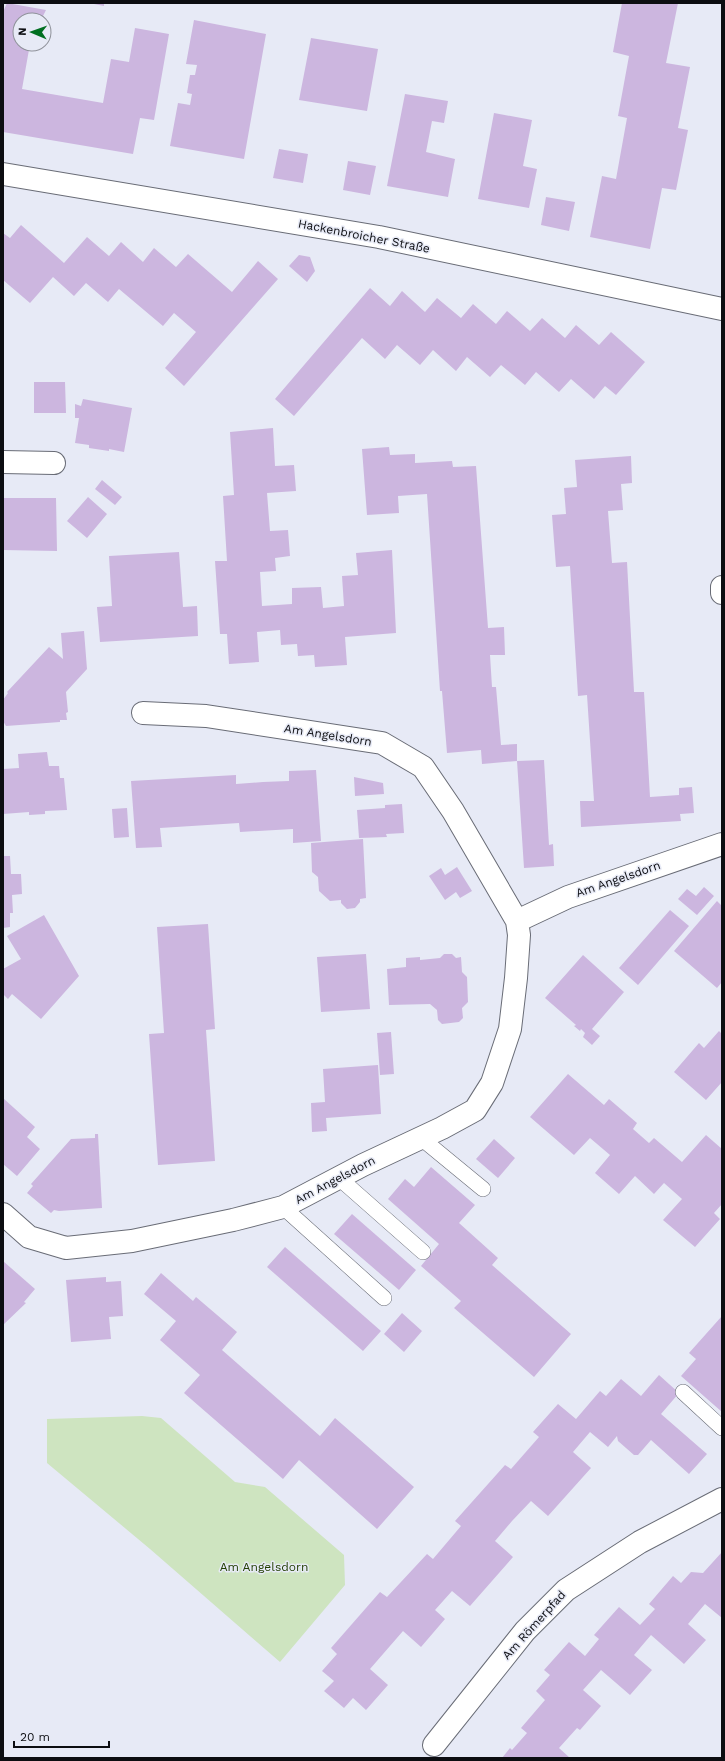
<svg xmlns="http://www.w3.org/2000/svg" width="725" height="1761" viewBox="0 0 725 1761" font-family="'Work Sans',sans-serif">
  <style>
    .green { fill: #cee4c0 }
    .building { fill: #ccb6df }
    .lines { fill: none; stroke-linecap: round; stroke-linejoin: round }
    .lane-casing { stroke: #696c76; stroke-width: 16 }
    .street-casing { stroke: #696c76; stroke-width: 24 }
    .lane { stroke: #fff; stroke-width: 15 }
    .street { stroke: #fff; stroke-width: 22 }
    .labels { text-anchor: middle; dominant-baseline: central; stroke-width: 3; stroke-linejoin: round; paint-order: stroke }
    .street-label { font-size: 12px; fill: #0c0d11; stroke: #e7eaf6 }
    .park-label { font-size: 12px; fill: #223f02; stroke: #e7eaf6 }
  </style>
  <rect width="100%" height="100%" fill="#e7eaf6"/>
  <!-- green -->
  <path class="green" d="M 142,1416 L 161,1418 L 235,1482 L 265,1487 L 344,1555 L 345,1585 L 280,1662 L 150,1549 L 47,1463 L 47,1419 Z"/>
  <!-- building -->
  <path class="building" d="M 7,3 L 46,10 L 41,20 L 20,20 L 20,44 L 30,44 L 22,89 L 103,103 L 111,59 L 129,62 L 135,28 L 169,34 L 154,120 L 140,118 L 133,154 L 3,132 L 3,12 Z
    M 89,3 L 104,3 L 104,6 Z
    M 622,3 L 678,3 L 666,63 L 690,67 L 678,128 L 688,130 L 676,190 L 662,188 L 650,249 L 590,237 L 602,176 L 616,179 L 627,118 L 618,116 L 629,56 L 613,52 Z
    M 194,20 L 266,34 L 244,159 L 170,146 L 178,103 L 190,105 L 192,94 L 187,93 L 190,75 L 195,75 L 197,65 L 186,64 Z
    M 311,38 L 378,49 L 367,111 L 299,100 Z
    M 405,94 L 448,101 L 444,123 L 432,121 L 426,152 L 455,159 L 448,197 L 387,186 Z
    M 494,113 L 532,120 L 523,166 L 537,169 L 529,208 L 478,199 Z
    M 279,149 L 308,154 L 303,183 L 273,178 Z
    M 348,161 L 376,166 L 370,195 L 343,190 Z
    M 546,197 L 575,202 L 569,231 L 541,225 Z
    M 21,225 L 64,263 L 87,237 L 109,256 L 121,242 L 143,262 L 154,248 L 176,267 L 188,254 L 232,292 L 258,261 L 278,279 L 184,386 L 165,368 L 196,332 L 174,313 L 163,326 L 119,289 L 108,302 L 86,283 L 74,296 L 53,277 L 30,303 L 3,280 L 3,233 L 10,238 Z
    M 299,255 L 310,257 L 315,271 L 307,282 L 289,266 Z
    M 370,288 L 390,306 L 402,291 L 425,312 L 437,298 L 461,318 L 473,304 L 496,324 L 507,311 L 530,331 L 542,318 L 565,338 L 576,325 L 599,345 L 611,332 L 645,362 L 616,395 L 605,386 L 594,399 L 571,379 L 559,392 L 536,372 L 525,385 L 501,365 L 490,377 L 467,357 L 456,371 L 433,350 L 420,365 L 397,345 L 385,359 L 362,338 L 294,416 L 275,399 Z
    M 34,382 L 65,382 L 66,413 L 34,413 Z
    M 83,399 L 132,408 L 124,452 L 109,449 L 109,451 L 89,448 L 89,445 L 75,443 L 79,418 L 75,418 L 75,404 L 81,406 Z
    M 273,428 L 275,466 L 294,465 L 296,491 L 267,493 L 270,531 L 288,530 L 290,556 L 275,558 L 276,571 L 260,572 L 262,606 L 292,604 L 292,588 L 321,587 L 323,608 L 344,606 L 342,576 L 358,575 L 356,553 L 392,550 L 396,633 L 345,637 L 347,665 L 315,667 L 314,655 L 298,656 L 297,644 L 281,645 L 280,630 L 257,632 L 259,662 L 229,664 L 227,634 L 220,634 L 215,561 L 227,561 L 223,496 L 234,495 L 230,432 Z
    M 389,447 L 390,455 L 415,454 L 415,463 L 452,461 L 453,467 L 476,466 L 488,628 L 504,627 L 505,655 L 490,655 L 492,687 L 496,687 L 501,745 L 517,744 L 517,761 L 482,764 L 481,750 L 447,753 L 442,691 L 440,691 L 427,494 L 398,496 L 399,513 L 367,515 L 362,449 Z
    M 631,456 L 632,483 L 621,484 L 623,510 L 608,511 L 612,563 L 627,562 L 634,692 L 644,692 L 650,797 L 679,795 L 679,788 L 692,787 L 694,813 L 680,814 L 681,821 L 581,827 L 580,801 L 594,801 L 587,695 L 578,696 L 570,566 L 556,567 L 552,515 L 566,514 L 564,488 L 577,487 L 575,460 Z
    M 102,480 L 122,497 L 115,505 L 95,489 Z
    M 88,497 L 107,514 L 87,538 L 67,521 Z
    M 3,498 L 56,498 L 57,551 L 3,550 Z
    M 179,552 L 183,607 L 197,606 L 198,636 L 100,642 L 97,607 L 112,606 L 109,556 Z
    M 84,631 L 87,669 L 66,692 L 68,712 L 66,713 L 67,720 L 60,720 L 60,722 L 6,726 L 3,721 L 3,700 L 8,693 L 7,692 L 49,647 L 63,659 L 61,633 Z
    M 47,752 L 49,766 L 59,766 L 60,778 L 64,778 L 67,810 L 45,811 L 45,814 L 29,815 L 29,812 L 3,814 L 3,769 L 19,768 L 18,754 Z
    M 544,760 L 549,845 L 553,844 L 554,866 L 524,868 L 517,761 Z
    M 316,770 L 321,841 L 293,843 L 293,829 L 240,832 L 239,823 L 160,828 L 162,847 L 136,848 L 131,781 L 236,775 L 236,784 L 263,782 L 289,781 L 289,771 Z
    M 354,777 L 383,783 L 384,794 L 355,796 Z
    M 402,804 L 404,833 L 386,834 L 387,837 L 359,838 L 357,810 L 385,808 L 385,805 Z
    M 127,808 L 129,837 L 114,838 L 112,809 Z
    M 363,839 L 366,898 L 360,899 L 360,902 L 355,908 L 347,909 L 341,903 L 341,900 L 330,901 L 319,891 L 318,877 L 312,872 L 311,843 Z
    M 3,856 L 10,856 L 11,874 L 21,874 L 22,894 L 12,895 L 13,913 L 10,913 L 10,927 L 3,928 Z
    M 457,867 L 472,891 L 460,898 L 456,892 L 445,900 L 429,876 L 441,868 L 445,875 Z
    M 704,887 L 714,896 L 697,915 L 678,899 L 687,889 L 696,896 Z
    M 717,901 L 722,906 L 722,982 L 717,988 L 674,951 Z
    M 670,910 L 689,926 L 638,985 L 619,968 Z
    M 44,915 L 79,976 L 41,1019 L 12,994 L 8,999 L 3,994 L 3,969 L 21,959 L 7,936 Z
    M 208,924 L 215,1029 L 206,1030 L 215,1161 L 158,1165 L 149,1034 L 164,1033 L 157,927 Z
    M 366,954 L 370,1009 L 321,1012 L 317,957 Z
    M 444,954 L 452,954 L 456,958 L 461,957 L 462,972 L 467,977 L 468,1002 L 462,1008 L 463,1018 L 459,1022 L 442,1024 L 438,1020 L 437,1010 L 430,1004 L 389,1005 L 387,969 L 406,967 L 406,958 L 420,957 L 420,960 L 440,958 Z
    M 583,955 L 624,992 L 592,1029 L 600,1036 L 592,1045 L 583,1037 L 585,1033 L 581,1029 L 580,1031 L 574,1026 L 576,1025 L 545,998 Z
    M 719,1031 L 722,1034 L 722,1082 L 706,1100 L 674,1072 L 699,1043 L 704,1048 Z
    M 391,1032 L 394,1074 L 380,1075 L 377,1033 Z
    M 378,1065 L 381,1114 L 326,1118 L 327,1131 L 312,1132 L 311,1103 L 325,1102 L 323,1069 Z
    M 568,1074 L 604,1105 L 609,1099 L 637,1123 L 633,1129 L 649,1143 L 654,1138 L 682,1162 L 706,1135 L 722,1149 L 722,1204 L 714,1213 L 720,1219 L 695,1247 L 663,1220 L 682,1199 L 664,1183 L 654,1194 L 635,1176 L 619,1194 L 595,1173 L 610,1155 L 590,1138 L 574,1155 L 530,1117 Z
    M 3,1098 L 35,1127 L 27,1137 L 40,1149 L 17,1176 L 3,1164 Z
    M 95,1134 L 98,1134 L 102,1208 L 59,1211 L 54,1210 L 51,1213 L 27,1193 L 33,1186 L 31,1184 L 71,1139 L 95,1138 Z
    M 494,1139 L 515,1158 L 498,1178 L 476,1159 Z
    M 431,1167 L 475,1205 L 459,1223 L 498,1258 L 492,1265 L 571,1334 L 534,1377 L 454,1308 L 461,1301 L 421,1266 L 439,1244 L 388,1199 L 405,1179 L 414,1187 Z
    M 352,1214 L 416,1270 L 399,1290 L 334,1234 Z
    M 285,1247 L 381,1331 L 363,1351 L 267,1267 Z
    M 3,1261 L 35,1289 L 24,1302 L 26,1303 L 3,1325 Z
    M 161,1273 L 193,1301 L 196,1297 L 237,1332 L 222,1350 L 320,1436 L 335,1418 L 414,1487 L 377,1529 L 299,1460 L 283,1479 L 184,1393 L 200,1375 L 160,1340 L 176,1321 L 144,1294 Z
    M 106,1277 L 106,1282 L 121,1281 L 123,1316 L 109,1317 L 111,1339 L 71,1342 L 66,1280 Z
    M 402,1313 L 422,1331 L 404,1352 L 384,1334 Z
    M 722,1316 L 722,1412 L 681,1376 L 696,1359 L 689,1353 Z
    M 659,1375 L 679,1393 L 661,1414 L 707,1454 L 689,1474 L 651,1440 L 638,1455 L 634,1455 L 618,1441 L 617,1436 L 608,1447 L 590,1432 L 573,1452 L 591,1468 L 548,1516 L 531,1501 L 512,1521 L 495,1541 L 513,1557 L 470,1606 L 452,1591 L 435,1610 L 445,1619 L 421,1647 L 403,1631 L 370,1669 L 388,1685 L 366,1710 L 353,1698 L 344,1708 L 324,1691 L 334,1681 L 322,1671 L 337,1654 L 331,1648 L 380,1592 L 387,1597 L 427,1554 L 433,1559 L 461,1526 L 455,1521 L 505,1465 L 511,1469 L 539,1437 L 533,1432 L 558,1404 L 576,1419 L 600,1391 L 606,1396 L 621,1379 L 641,1396 Z
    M 722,1552 L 722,1618 L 705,1604 L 688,1624 L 706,1640 L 684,1664 L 651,1635 L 634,1655 L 652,1670 L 630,1695 L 601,1670 L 583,1690 L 601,1706 L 580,1730 L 577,1728 L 559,1748 L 570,1758 L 502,1758 L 510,1748 L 512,1750 L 527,1733 L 521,1728 L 545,1700 L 536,1691 L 550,1675 L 544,1670 L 569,1642 L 585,1656 L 599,1639 L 594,1635 L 619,1607 L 640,1625 L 655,1609 L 649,1604 L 673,1576 L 681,1583 L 691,1572 L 703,1573 Z"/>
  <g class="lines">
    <defs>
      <path id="lane" d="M 421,1138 L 483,1189
        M 339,1178 L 423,1252
        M 283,1207 L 384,1298
        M 683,1392 L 722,1428"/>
      <path id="street" d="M 3,174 L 379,237 L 722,309
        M 3,462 L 54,463
        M 722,587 L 722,593
        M 143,713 L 206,716 L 382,743 L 423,767 L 453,811 L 517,921 L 568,897 L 722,844
        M 3,1214 L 29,1237 L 66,1248 L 132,1241 L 233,1220 L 283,1207 L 363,1165 L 442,1128 L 475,1110 L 492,1083 L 510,1029 L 516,978 L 519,935 L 517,921
        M 434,1745 L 525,1631 L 566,1590 L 640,1542 L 722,1499"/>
    </defs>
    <!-- lane casing -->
    <use href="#lane" class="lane-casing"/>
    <!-- street casing -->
    <use href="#street" class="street-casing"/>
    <!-- lane -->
    <use href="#lane" class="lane"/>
    <!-- street -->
    <use href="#street" class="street"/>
  </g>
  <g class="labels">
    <!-- street labels -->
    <g class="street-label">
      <text transform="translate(364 236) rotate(11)">Hackenbroicher Straße</text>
      <text transform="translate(328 735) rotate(9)">Am Angelsdorn</text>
      <text transform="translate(618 879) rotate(-19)">Am Angelsdorn</text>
      <text transform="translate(335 1180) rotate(-28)">Am Angelsdorn</text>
      <text transform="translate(534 1625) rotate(-48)">Am Römerpfad</text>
    </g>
    <!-- park labels -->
    <g class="park-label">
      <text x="264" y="1567">Am Angelsdorn</text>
    </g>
  </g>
  <!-- border -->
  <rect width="725" height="1761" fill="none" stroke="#0c0d11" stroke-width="8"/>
  <!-- north arrow -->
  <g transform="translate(32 32) rotate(272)"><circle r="19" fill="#e7eaf6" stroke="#8f929a"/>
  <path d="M0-3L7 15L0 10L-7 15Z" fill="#006f20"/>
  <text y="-6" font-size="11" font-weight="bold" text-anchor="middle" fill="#0c0d11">N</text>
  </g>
  <!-- scale -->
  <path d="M14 1741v6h95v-6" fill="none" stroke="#0c0d11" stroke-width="2"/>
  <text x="20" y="1741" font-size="12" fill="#0c0d11" stroke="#e7eaf6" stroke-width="3" paint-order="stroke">20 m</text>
</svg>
